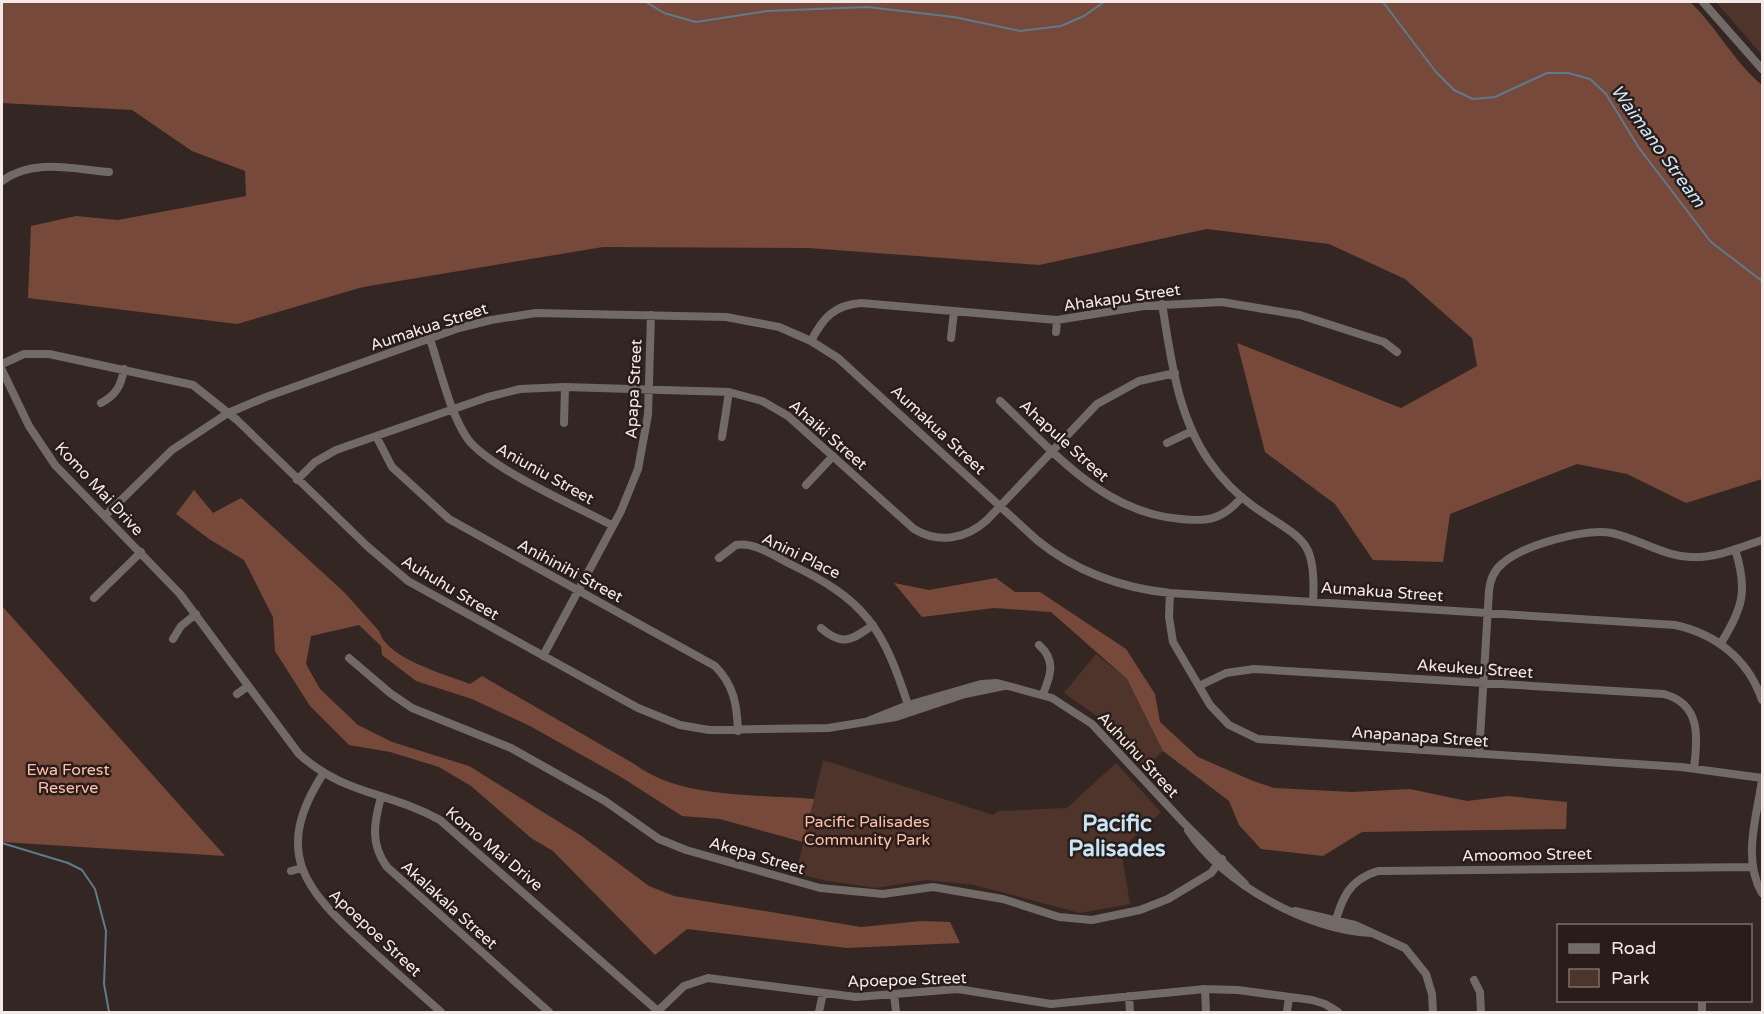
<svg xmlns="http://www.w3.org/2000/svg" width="1764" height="1014" viewBox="0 0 1764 1014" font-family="'Varela Round',sans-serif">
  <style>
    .green { fill: #4f342b }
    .forest { fill: #77493a }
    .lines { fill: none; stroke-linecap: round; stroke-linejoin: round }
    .stream { stroke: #5e7b8d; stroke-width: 2 }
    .minor { stroke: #716a67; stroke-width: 8 }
    .labels { text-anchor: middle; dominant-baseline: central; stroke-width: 5; stroke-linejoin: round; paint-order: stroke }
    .street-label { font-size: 16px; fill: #f3eae7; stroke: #2a1d19 }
    .park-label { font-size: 16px; fill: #ffc0ac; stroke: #2a1d19 }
    .water-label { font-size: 18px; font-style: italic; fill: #cce8fb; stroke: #2a1d19 }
    .district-label { font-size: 22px; font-weight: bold; fill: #c8e4f7; stroke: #2a1d19 }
  </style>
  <rect width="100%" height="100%" fill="#342723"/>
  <!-- green -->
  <path class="green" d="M 1716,2 L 1762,2 L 1762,55 Z
    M 1096,654 L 1127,679 L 1163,751 L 1145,768 L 1094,714 L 1064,693 Z
    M 823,760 L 993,815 L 998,811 L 1067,808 L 1116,763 L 1161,812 L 1121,849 L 1130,904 L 1080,913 L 974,885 L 927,880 L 877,888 L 827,881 L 796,873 Z"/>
  <!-- forest -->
  <path class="forest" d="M 2,2 L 1690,2 C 1717,27 1733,61 1762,85 L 1762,479 L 1686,503 L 1627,474 L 1577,464 L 1450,514 L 1443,562 L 1373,560 L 1335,504 L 1265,452 L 1237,343 L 1401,408 L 1477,366 L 1472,338 L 1405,279 L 1329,244 L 1207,229 L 1039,265 L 808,248 L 603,247 L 363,287 L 237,324 L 28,298 L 31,226 L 76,216 L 118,220 L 246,196 L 245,171 L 192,151 L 132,110 L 2,103 Z
    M 194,490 L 213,513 L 241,498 L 344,592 L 379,631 C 387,659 445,674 470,684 L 482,676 L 636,765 C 681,799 758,794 814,799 L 803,842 L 720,819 L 682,816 L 621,777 L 530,726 L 472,699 L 416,681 L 382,655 L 381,646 L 359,625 L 311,636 L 306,664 L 320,689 L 358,725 L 392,742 L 469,766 L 580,835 L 649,886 L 674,896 L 861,927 L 921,921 L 950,922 L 960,943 L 847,948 L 687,929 L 655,955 L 553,851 L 531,838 L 471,786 L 439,767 L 390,752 L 349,745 L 310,706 L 275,651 L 273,617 L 244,560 L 209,539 L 176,514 Z
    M 996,578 L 1015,592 L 1040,592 L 1126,649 L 1155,694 L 1160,722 L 1198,757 L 1253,781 L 1274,788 L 1352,792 L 1410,789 L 1467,801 L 1508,796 L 1567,802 L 1566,829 L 1362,832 L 1323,856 L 1261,849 L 1239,825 L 1229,801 L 1163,751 L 1127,679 L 1051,612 L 994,608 L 922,617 L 894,583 L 929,590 Z
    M 2,606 L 225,856 L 2,842 Z"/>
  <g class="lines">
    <!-- stream -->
    <path class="stream" d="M 646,2 L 664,13 L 696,22 L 767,11 L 867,7 L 954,17 L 1020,31 L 1061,26 L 1084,16 L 1104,2
      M 1383,2 L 1436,72 L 1454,90 L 1473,99 L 1495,97 L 1547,73 L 1568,73 L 1590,79 L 1606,94 L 1639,148 L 1711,242 L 1762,281
      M 2,843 L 68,863 L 82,870 L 95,889 L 106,931 L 104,984 L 109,1012"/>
    <!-- minor -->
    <path class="minor" d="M 1703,2 L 1762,69
      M 2,181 C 33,158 72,169 109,172
      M 1162,304 C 1171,358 1177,415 1209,461 C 1221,478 1236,494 1253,506 C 1300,540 1317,535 1313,602
      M 1056,332 L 1057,320
      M 951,338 L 954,311
      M 430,339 C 440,369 450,413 467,438 C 488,468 578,507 613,526
      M 811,341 C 823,318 834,305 861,303 L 1057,320 L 1144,306 L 1222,302 L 1300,315 L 1384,342 L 1397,352
      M 2,364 L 24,354 L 49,354 L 193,385 L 237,420 L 367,546 L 408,581 L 638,708 L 680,725 L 709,730 L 828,728 L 896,717 L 965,694 L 1004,686
      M 2,370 L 29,426 L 55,465 L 180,594 L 299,754 C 344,795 390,792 440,820 L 659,1012
      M 1000,401 C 1054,452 1103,513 1181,519 C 1209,522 1223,519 1242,497
      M 101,403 C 116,395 121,386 124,369
      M 564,423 L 565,387
      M 376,436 L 392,467 L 449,519 L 715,666 C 734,685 737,705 738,731
      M 722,437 L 729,392
      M 1167,443 L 1192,431
      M 297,480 L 315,462 L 336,450 L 488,397 L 520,389 L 565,387 L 729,392 L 762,401 L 788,416 L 914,529 C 939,544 966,539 987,520 L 1097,404 L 1139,381 L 1175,373
      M 806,485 L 833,456
      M 105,516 L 172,450 L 228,413 L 266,397 L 459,328 L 491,320 L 536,313 L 726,317 L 779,327 L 811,341 L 838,358 L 1038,541 C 1077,572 1121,588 1170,593 L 1675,625 C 1716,634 1748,659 1762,700
      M 719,558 L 736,545 C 754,542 773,555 788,563 C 866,600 883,627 909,708
      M 1170,593 L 1169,617 L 1173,642 L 1210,705 L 1229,725 L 1258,739 L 1681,767 L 1762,778
      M 94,598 L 141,552
      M 821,628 C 842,647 852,640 873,625
      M 173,639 L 181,626 L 196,614
      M 1721,643 C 1743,608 1748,590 1735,549
      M 1039,645 C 1056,660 1051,675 1043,694
      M 543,656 L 621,511 L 638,469 L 648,415 L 651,315
      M 349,658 L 390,693 L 412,708 L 511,748 L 605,801 L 659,839 L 686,850 L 820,888 L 883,894 L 933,887 L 1003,899 L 1059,917 L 1092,920 L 1140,910 L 1168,899 L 1211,873 L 1222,859
      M 1199,686 L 1226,673 L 1254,669 L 1664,694 C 1701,704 1698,737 1694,768
      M 237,694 L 248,686
      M 868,721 L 908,705 L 981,684 L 997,683 L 1052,698 L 1092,724 L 1183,822 L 1245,884
      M 1479,754 L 1489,591 C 1490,580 1494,570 1503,563 C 1524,545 1585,528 1612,533 C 1639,539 1663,556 1691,557 C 1716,558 1739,548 1762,540
      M 323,774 C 272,853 305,890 366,945 C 391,968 416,990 441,1012
      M 1762,780 C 1757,816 1742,859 1762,893
      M 381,797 C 374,823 370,844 387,867 L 549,1012
      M 1188,830 C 1222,883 1309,931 1371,933
      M 291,871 L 302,868
      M 1295,911 L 1355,925 L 1405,948 L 1426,974 L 1432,994 L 1433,1012
      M 1334,927 C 1341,900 1348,880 1378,871 L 1752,867
      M 1474,980 L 1480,992 L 1481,1012
      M 1205,989 L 1206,1012
      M 894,994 L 896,1012
      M 1129,996 L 1130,1012
      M 1702,1000 L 1702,1012
      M 657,1012 L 684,986 L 708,978 L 856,997 L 958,989 L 1051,1004 L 1205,989 L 1238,990 L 1312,1000 L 1325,1004 L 1338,1012
      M 819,1012 L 823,993
      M 1287,1012 L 1289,997"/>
  </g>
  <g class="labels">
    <!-- street labels -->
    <g class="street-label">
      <text transform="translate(1122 298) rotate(-8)">Ahakapu Street</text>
      <text transform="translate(429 327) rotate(-18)">Aumakua Street</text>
      <text transform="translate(634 389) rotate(-87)">Apapa Street</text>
      <text transform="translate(938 430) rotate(43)">Aumakua Street</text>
      <text transform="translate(828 435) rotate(41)">Ahaiki Street</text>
      <text transform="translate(1064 441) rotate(42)">Ahapule Street</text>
      <text transform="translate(545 474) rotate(29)">Aniuniu Street</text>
      <text transform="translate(99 489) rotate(47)">Komo Mai Drive</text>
      <text transform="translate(801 556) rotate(26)">Anini Place</text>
      <text transform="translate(570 571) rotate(28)">Anihinihi Street</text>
      <text transform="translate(450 588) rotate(31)">Auhuhu Street</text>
      <text transform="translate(1382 592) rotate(4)">Aumakua Street</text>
      <text transform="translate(1475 669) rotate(4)">Akeukeu Street</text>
      <text transform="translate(1420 737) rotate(4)">Anapanapa Street</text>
      <text transform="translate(1138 755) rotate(47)">Auhuhu Street</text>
      <text transform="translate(494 849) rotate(40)">Komo Mai Drive</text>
      <text transform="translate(1527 855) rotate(-1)">Amoomoo Street</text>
      <text transform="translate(757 856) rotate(16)">Akepa Street</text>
      <text transform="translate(449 905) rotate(42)">Akalakala Street</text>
      <text transform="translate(375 933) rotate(43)">Apoepoe Street</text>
      <text transform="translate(907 980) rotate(-2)">Apoepoe Street</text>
    </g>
    <!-- park labels -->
    <g class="park-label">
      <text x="68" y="770">Ewa Forest<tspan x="68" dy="18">Reserve</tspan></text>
      <text x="867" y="822">Pacific Palisades<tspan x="867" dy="18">Community Park</tspan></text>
    </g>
    <!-- water labels -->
    <g class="water-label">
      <text transform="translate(1658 146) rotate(54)">Waimano Stream</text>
    </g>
    <!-- district labels -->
    <g class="district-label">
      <text x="1117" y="824">Pacific<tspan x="1117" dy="25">Palisades</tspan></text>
    </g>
  </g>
  <!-- border -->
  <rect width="1764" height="1014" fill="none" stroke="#f3eae7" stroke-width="6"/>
  <!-- legend -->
  <rect x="1557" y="924" width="195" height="78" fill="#2a1d19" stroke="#7a6f6b" stroke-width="1.5"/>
  <rect x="1569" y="944" width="30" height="9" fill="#716a67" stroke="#7a6f6b" stroke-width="1.5"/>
  <text x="1611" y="954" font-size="18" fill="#f3eae7">Road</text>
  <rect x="1569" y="969" width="30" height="18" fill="#4f342b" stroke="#7a6f6b" stroke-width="1.5"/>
  <text x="1611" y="984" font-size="18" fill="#f3eae7">Park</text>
</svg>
